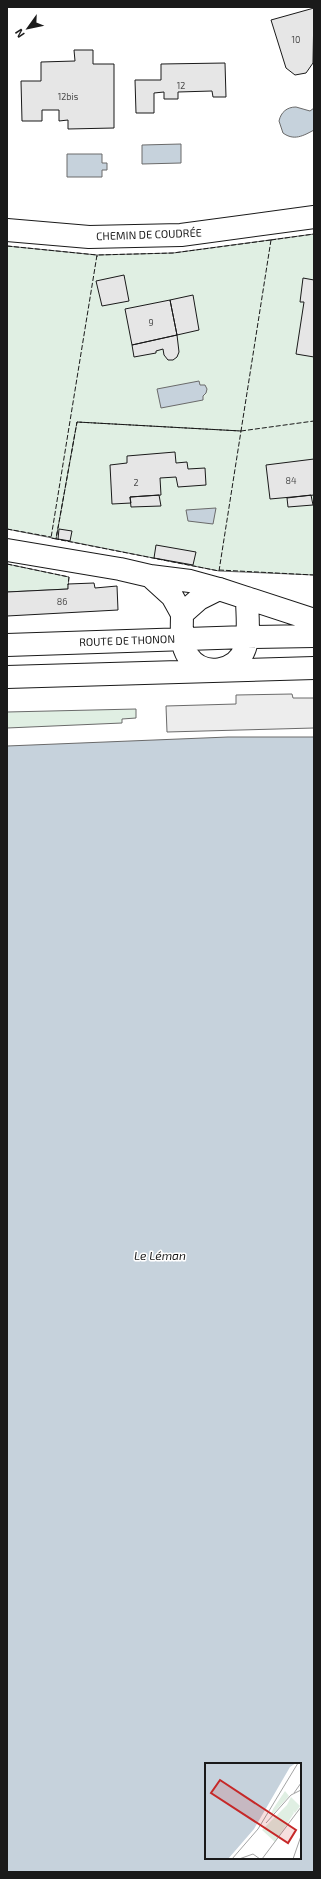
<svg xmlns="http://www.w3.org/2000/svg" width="321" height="1879" viewBox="0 0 321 1879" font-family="'Exo 2',sans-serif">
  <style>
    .green { fill: #e0efe3; stroke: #6a6a6a }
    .parking { fill: #ededed; stroke: #6a6a6a }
    .water { fill: #c6d2dc; stroke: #6a6a6a; fill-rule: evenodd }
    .building { fill: #e6e6e6; stroke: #1a1a1a }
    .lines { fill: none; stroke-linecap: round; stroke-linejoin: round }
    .street-casing { stroke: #1a1a1a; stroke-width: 24 }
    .primary-casing { stroke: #1a1a1a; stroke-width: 24 }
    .street { stroke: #fff; stroke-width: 22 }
    .primary { stroke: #fff; stroke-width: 22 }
    .fence { stroke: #1a1a1a; stroke-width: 1; stroke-dasharray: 5 2; stroke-linecap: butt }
    .labels { text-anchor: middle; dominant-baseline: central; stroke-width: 3; stroke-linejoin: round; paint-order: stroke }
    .number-label { font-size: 9px; fill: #4d4d4d }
    .street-label { font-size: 11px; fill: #1a1a1a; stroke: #fff }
    .water-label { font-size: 12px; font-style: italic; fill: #1a1a1a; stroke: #fff }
    .inset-road { fill: none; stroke: #a3a3a3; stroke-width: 1 }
    .view { fill: #c62828; fill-opacity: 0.15; stroke: #c62828; stroke-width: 2 }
    .inset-edge { fill: none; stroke: #1a1a1a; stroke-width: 2 }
  </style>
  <rect width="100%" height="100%" fill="#fff"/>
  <!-- green -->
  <path class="green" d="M 314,234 L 314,575 L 219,571 L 7,529 L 7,246 L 97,255 L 173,253 Z
    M 7,564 L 69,577 L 68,589 L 7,592 Z
    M 136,709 L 136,718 L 122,719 L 122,723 L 7,728 L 7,712 Z"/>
  <!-- parking -->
  <path class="parking" d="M 292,694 L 293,698 L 314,698 L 314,728 L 167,732 L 166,706 L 236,704 L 236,695 Z"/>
  <!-- water -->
  <path class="water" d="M 296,107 L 310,111 L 314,108 L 314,130 C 303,136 294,141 283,133 L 279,121 C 281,112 287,107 296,107 Z
    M 181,144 L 181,163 L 142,164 L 142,145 Z
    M 67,154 L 102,154 L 102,163 L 107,163 L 107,170 L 102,170 L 102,177 L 67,177 Z
    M 199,381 L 200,385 L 205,385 L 207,389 L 206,393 L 203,396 L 203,400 L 161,408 L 157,389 Z
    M 216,508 L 213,524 L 188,521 L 186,510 Z
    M 228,737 L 314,737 L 314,1872 L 7,1872 L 7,746 ZM 206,1764 L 300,1764 L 300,1858 L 206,1858 Z"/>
  <!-- building -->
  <path class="building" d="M 314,8 L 313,63 L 306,73 L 295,75 L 286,68 L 271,20 Z
    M 74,50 L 93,50 L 93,64 L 114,64 L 114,128 L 68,129 L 68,120 L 59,121 L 59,110 L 42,110 L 42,121 L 22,121 L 21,81 L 41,81 L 41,62 L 75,61 Z
    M 225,63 L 226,97 L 213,97 L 212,91 L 178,92 L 178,99 L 164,99 L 164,92 L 154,93 L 154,113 L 136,113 L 135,80 L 161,80 L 161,64 Z
    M 124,275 L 129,301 L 102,306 L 96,281 Z
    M 303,278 L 314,280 L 314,357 L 296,354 L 304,302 L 300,302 Z
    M 193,295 L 199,330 L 177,335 L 170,300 Z
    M 170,300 L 177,335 L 132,345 L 125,309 Z
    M 177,335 L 179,352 L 177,357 L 173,360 L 168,360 L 164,355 L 163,349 L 156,351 L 156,353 L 134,357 L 132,345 Z
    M 175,452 L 176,463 L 187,462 L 188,469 L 205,468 L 206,485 L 178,487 L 176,477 L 160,478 L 161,495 L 130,497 L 131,503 L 112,504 L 110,465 L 127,463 L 127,456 Z
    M 314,459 L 314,495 L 270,499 L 266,465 Z
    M 159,495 L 161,506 L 131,507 L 130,497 Z
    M 311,495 L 313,505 L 288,507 L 287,498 Z
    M 59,529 L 72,531 L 70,541 L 58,539 Z
    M 156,545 L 196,552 L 193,565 L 154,558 Z
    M 94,583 L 95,588 L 117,586 L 118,610 L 7,616 L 7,592 L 68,589 L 68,584 Z"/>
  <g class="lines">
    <defs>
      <path id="street" d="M 7,230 L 89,237 L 181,235 L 314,217
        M 7,550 L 120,569 L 150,576 L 190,581 L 219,589
        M 150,576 L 172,596 L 182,614"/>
      <path id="primary" d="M 247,598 C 247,613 250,633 245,648 C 237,672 203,678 188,656 C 180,644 182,628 182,614 L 199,599 L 219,589 L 314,620
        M 7,645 L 247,637 L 314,636
        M 7,677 L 314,668"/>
    </defs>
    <!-- street casing -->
    <use href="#street" class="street-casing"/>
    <!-- primary casing -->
    <use href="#primary" class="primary-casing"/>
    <!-- street -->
    <use href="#street" class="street"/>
    <!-- primary -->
    <use href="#primary" class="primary"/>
    <!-- fence -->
    <path class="fence" d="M 271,240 L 241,431 L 77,422 L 56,539 L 51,538 L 97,255 L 173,253 Z
      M 271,240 L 314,234
      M 7,246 L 97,255 L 97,257
      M 77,422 L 241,431 L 219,571 L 56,539 Z
      M 241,431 L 314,421
      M 7,529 L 51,537
      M 7,564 L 69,577 L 68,585
      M 219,570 L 314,575"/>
  </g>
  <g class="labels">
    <!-- number labels -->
    <g class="number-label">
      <text x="296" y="39">10</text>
      <text x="181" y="85">12</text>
      <text x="68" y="96">12bis</text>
      <text x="151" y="322">9</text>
      <text x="291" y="480">84</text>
      <text x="136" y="482">2</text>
      <text x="62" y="601">86</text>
    </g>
    <!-- street labels -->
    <g class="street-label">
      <text transform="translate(149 234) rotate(-2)">CHEMIN DE COUDRÉE</text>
      <text transform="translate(127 640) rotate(-2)">ROUTE DE THONON</text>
    </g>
    <!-- water labels -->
    <g class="water-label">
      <text x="160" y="1255">Le Léman</text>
    </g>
  </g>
  <!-- overview -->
  <g transform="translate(205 1763)">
    <rect width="96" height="96" fill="#fff"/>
    <path d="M 80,28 L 84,33 L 65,54 L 68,46 ZM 86,34 L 95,43 L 90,50 L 88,48 L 89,50 L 70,79 L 57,67 L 82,42 Z" fill="#e0efe3"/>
    <path d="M 0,0 L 91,0 L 85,4 L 49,66 L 23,96 L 0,96 Z" fill="#c6d2dc"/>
    <path class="inset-road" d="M 89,30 L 96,20M 61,60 L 86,32 L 96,27M 27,96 L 53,66 L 93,0M 34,96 L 48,91 L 55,96M 57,96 L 96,44M 88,96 L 96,73"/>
    <path class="view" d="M 15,17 L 91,67 L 83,80 L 6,30 Z"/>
    <rect width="96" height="96" class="inset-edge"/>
  </g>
  <!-- border -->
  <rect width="321" height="1879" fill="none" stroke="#1a1a1a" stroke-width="16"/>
  <!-- north arrow -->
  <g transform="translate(28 28) rotate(237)" stroke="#ffffff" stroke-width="3" paint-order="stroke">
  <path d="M0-3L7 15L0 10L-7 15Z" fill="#1a1a1a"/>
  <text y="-6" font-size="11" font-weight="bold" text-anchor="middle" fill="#1a1a1a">N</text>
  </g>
</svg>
